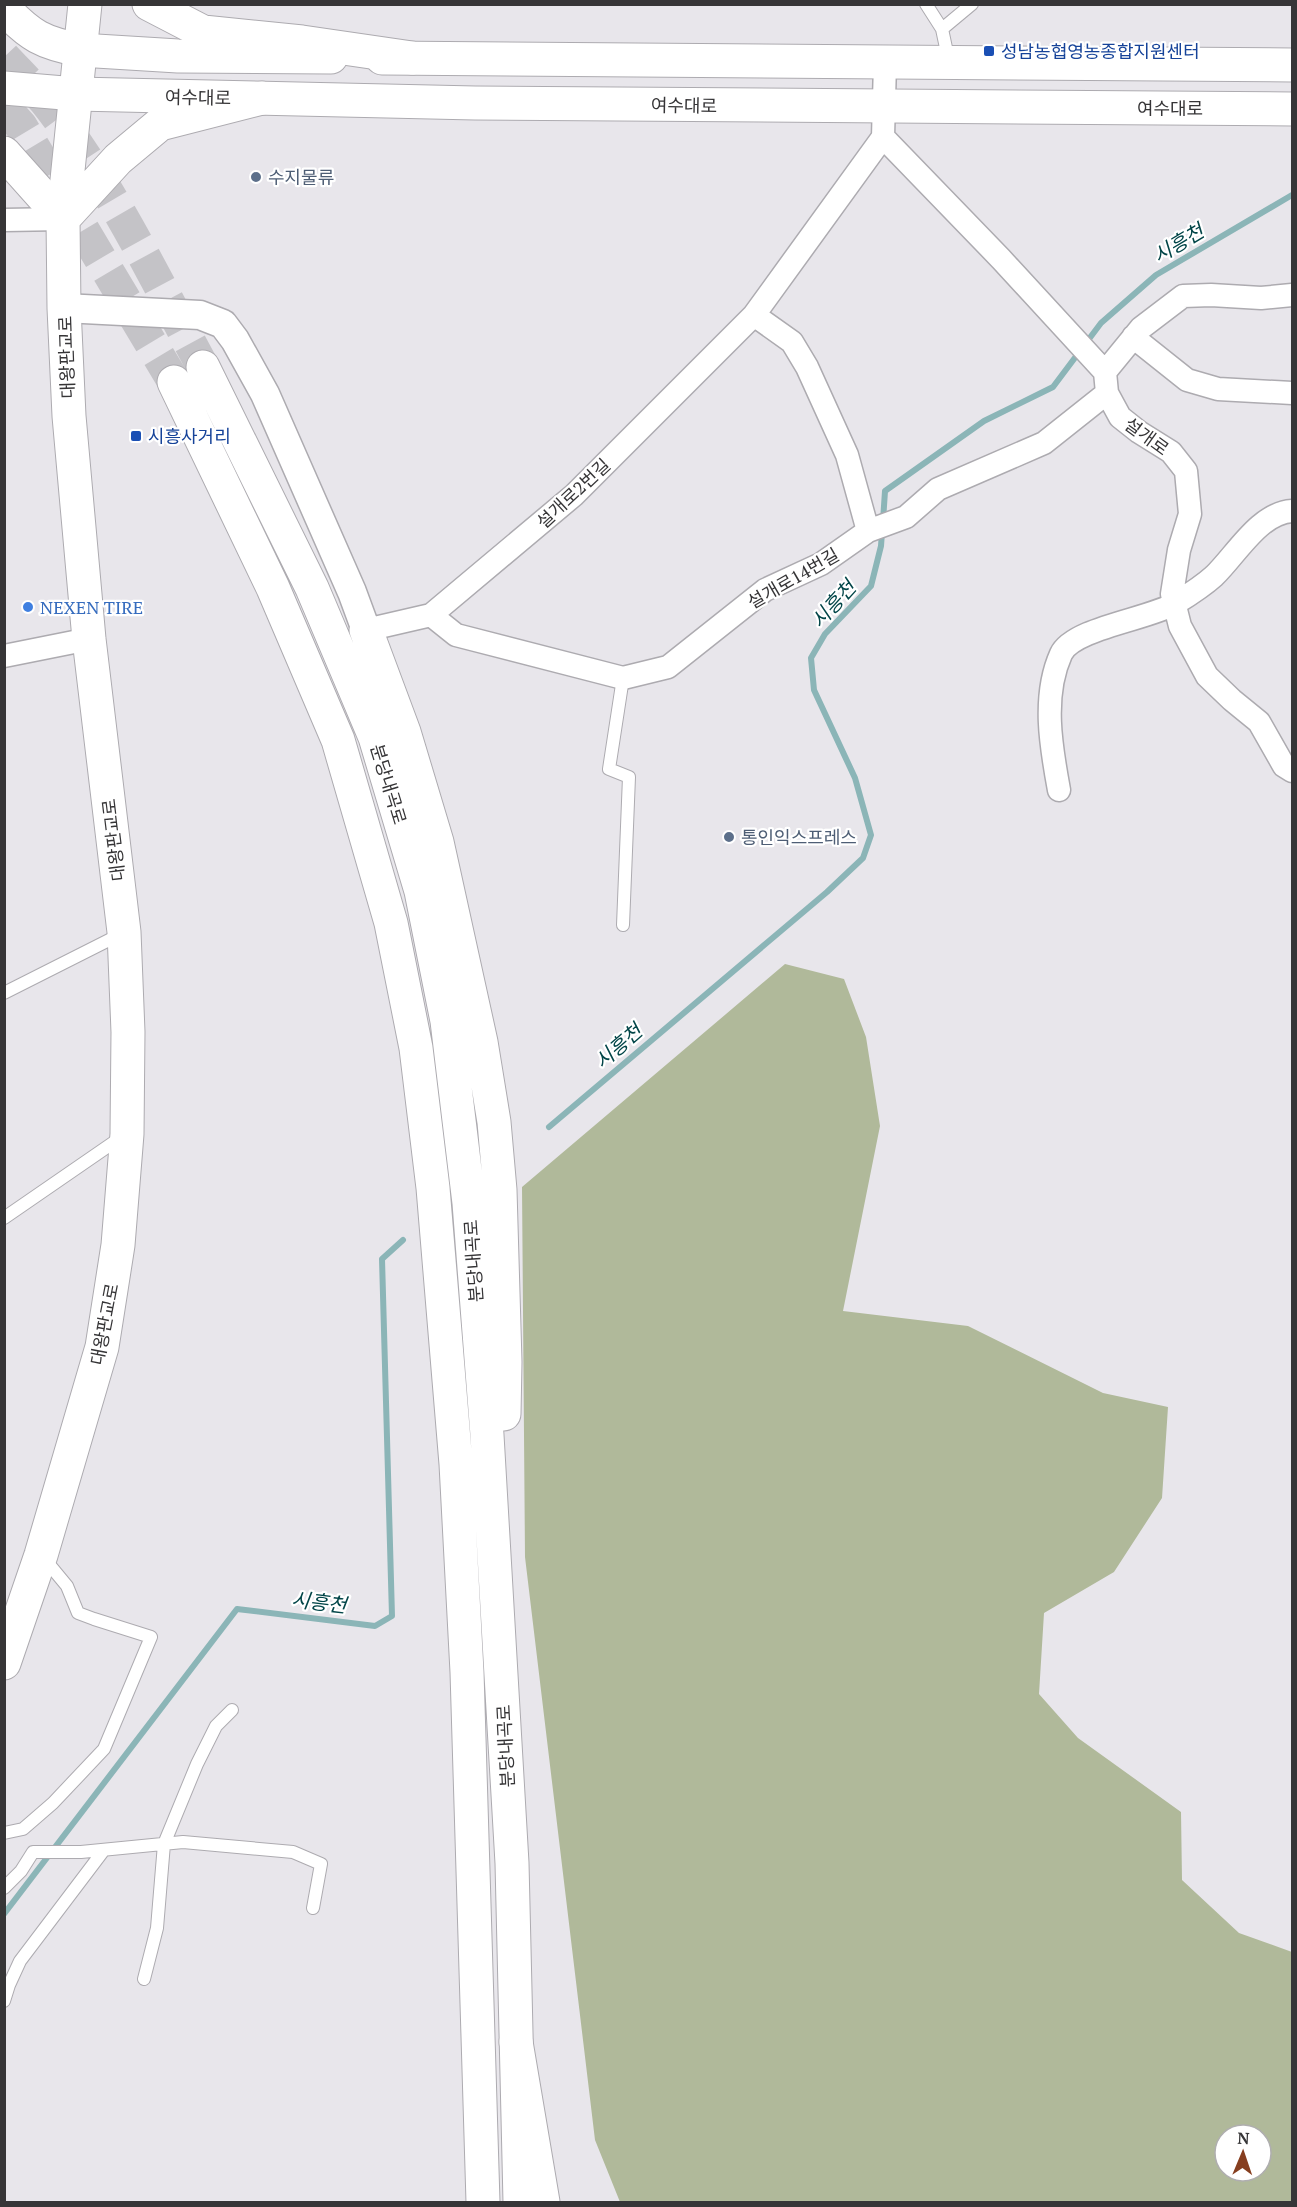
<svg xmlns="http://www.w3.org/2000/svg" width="1297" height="2207" viewBox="0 0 1297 2207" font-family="'PT Serif','Noto Sans KR',serif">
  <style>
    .forest { fill: #b0b99a; fill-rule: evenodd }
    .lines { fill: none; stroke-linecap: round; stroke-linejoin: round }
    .stream { stroke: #8bb5b7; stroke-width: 6 }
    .trunk-tunnel { stroke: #c4c3c7; stroke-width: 33; stroke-dasharray: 33 16; stroke-linecap: butt }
    .service-casing { stroke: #adabb0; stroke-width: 14 }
    .minor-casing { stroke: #adabb0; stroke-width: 25 }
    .tertiary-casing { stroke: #adabb0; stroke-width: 31 }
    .secondary-casing { stroke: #adabb0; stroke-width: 35 }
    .primary-casing { stroke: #adabb0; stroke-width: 35 }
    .trunk-casing { stroke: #adabb0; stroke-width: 35 }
    .motorway-casing { stroke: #adabb0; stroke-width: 35 }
    .service { stroke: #fff; stroke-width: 12 }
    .minor { stroke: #fff; stroke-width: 22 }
    .tertiary { stroke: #fff; stroke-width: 28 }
    .secondary { stroke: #fff; stroke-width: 33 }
    .primary { stroke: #fff; stroke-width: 33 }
    .trunk { stroke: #fff; stroke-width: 33 }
    .motorway { stroke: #fff; stroke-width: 33 }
    .transit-dot { fill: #1a4fb4; stroke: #fff; stroke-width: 2 }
    .service-dot { fill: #5c6f8a; stroke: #fff; stroke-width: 2 }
    .shop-dot { fill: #3f7fe0; stroke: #fff; stroke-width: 2 }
    .labels { text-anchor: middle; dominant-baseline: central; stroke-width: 4.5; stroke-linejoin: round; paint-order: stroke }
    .transit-label { font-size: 18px; fill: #164399; stroke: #fff; text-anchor: start }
    .street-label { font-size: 18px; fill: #363537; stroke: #fff }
    .service-label { font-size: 18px; fill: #4e5e75; stroke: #fff; text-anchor: start }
    .shop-label { font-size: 18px; fill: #366cbe; stroke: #fff; text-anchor: start }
    .water-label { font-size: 20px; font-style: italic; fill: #024548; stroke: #fff }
  </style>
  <rect width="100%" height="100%" fill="#e8e6eb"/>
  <!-- forest -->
  <path class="forest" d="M 785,964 L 844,979 L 866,1037 L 880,1126 L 843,1311 L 968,1326 L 1103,1393 L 1168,1407 L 1162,1498 L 1114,1572 L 1044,1613 L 1039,1694 L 1078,1738 L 1181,1812 L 1182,1880 L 1239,1933 L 1292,1952 L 1292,2202 L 620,2202 L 595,2140 L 525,1557 L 522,1187 ZM 1225,2135 L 1261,2135 L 1261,2171 L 1225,2171 Z"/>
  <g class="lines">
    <!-- stream -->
    <path class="stream" d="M 883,521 L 885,491 L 984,421 L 1053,387 L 1101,323 L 1156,275 L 1292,195
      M 549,1127 L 827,892 L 863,858 L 871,835 L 855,778 L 814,690 L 811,658 L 825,634 L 871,586 L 881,546 L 882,532
      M 4,1914 L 237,1609 L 375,1626 L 392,1616 L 382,1259 L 403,1240"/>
    <!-- trunk-tunnel -->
    <path class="trunk-tunnel" d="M 4,57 C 18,72 32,86 45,101 C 109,181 154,277 203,367
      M 4,107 L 21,126 L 174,382"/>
    <defs>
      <path id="service" d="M 926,4 L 942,29
        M 949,62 L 942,29 L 972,4
        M 623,678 L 609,769 L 629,777 L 623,925
        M 4,993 L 121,934
        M 4,1218 L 123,1136
        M 4,1833 L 23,1829 L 53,1803 L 104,1749 L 151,1637 L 94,1619 L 78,1613 L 67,1586 L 43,1557
        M 4,1888 L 21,1871 L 33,1852 L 81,1852 L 183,1842 L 293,1852 L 321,1864 L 313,1908
        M 144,1979 L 157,1928 L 164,1844 L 197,1764 L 216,1726 L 232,1710
        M 4,2001 L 9,1985 L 20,1961 L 104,1850"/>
      <path id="minor" d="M 885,63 L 883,137 L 1001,259 L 1105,372 L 1107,393 L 1120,417 L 1139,432 L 1171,452 L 1186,471 L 1190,514 L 1179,550 L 1172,594 L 1180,626 L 1207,676 L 1232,700 L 1259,722 L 1284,766 L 1292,771
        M 4,220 L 63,219
        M 754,315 L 792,342 L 807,367 L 847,455 L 868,531
        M 1133,337 L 1187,380 L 1218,389 L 1292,393
        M 1105,372 L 1141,328 L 1183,296 L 1211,295 L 1261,298 L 1292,295
        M 431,615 L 456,635 L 623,678 L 668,667 L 765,590 L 821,564 L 868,531 L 906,517 L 938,489 L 1044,443 L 1107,393
        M 366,630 L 431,615 L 574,495 L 754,315 L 883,137
        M 4,656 L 89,639
        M 1059,790 C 1051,747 1042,696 1061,654 C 1073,628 1150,619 1176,603 C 1189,595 1203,586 1214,576 C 1236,555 1259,513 1292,511"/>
      <path id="tertiary" d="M 64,308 L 200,315 L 223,324 L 235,340 L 265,394 L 352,592 L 366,630"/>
      <path id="secondary" d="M 80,50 L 178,56 L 331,57
        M 382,58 L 1292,65
        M 76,94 L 475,103 L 1292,109"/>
      <path id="primary" d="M 149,4 L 203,32 L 302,42 L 412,58
        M 63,219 L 118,159 L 160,124 L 262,98
        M 4,1663 L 41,1555 L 102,1347 L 118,1245 L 127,1134 L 128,1032 L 124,932 L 89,639 L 69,416 L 64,308 L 63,219 L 85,4"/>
      <path id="trunk" d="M 4,8 C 30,36 43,43 80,50
        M 4,88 L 76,94
        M 4,153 L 63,219
        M 203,367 L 312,588 L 375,737 L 421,891 L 447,1021 L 469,1203 L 487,1435 L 512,1863 L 520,2202
        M 174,382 L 273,588 L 338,740 L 391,923 L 416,1048 L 433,1188 L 456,1464 L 467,1672 L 483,2202
        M 366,630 L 404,732 L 437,842 L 481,1042 L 494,1122 L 500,1190 L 505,1362 L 504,1414"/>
      <path id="motorway" d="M 516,2042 L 543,2202"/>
    </defs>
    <!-- service casing -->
    <use href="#service" class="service-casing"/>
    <!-- minor casing -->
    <use href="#minor" class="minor-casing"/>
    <!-- tertiary casing -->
    <use href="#tertiary" class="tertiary-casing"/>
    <!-- secondary casing -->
    <use href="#secondary" class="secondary-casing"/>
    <!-- primary casing -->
    <use href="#primary" class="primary-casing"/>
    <!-- trunk casing -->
    <use href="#trunk" class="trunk-casing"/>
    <!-- motorway casing -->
    <use href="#motorway" class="motorway-casing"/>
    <!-- service -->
    <use href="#service" class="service"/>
    <!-- minor -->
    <use href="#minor" class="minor"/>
    <!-- tertiary -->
    <use href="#tertiary" class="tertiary"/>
    <!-- secondary -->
    <use href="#secondary" class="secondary"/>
    <!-- primary -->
    <use href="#primary" class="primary"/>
    <!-- trunk -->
    <use href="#trunk" class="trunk"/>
    <!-- motorway -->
    <use href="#motorway" class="motorway"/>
  </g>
  <!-- markers -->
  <g class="transit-dot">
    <rect x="983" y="45" width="12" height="12" rx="3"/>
    <rect x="130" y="430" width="12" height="12" rx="3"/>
  </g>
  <g class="service-dot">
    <circle cx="256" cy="177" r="6"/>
    <circle cx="729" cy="837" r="6"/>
  </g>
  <circle class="shop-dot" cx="28" cy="607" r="6"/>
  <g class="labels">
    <!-- transit labels -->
    <g class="transit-label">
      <text x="1001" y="51">성남농협영농종합지원센터</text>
      <text x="148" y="436">시흥사거리</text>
    </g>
    <!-- street labels -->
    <g class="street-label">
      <text transform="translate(198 97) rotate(1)">여수대로</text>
      <text transform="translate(684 105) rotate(1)">여수대로</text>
      <text x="1170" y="108">여수대로</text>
      <text transform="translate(66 357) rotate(-92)">대왕판교로</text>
      <text transform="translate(1147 436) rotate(36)">설개로</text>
      <text transform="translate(573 493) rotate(-43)">설개로2번길</text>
      <text transform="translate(793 578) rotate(-30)">설개로14번길</text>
      <text transform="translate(389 784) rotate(73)">분당내곡로</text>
      <text transform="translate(113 840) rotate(-97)">대왕판교로</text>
      <text transform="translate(473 1261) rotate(-94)">분당내곡로</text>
      <text transform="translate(104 1324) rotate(-79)">대왕판교로</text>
      <text transform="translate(505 1746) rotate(-93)">분당내곡로</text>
    </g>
    <!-- service labels -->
    <g class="service-label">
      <text x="268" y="177">수지물류</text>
      <text x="741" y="837">통인익스프레스</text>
    </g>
    <!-- shop labels -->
    <g class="shop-label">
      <text x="40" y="607">NEXEN TIRE</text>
    </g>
    <!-- water labels -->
    <g class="water-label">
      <text transform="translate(1178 243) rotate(-31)">시흥천</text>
      <text transform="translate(833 604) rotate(-48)">시흥천</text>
      <text transform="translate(618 1046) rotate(-41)">시흥천</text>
      <text transform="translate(319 1602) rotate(7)">시흥천</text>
    </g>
  </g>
  <!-- border -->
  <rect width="1297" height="2207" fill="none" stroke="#363537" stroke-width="12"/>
  <!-- north arrow -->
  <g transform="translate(1243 2153) rotate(2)"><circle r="28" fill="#ffffff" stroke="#afaeaf" stroke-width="1.5"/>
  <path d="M0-4.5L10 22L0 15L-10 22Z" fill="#863e1f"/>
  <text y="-9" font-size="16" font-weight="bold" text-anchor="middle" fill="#363537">N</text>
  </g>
</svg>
